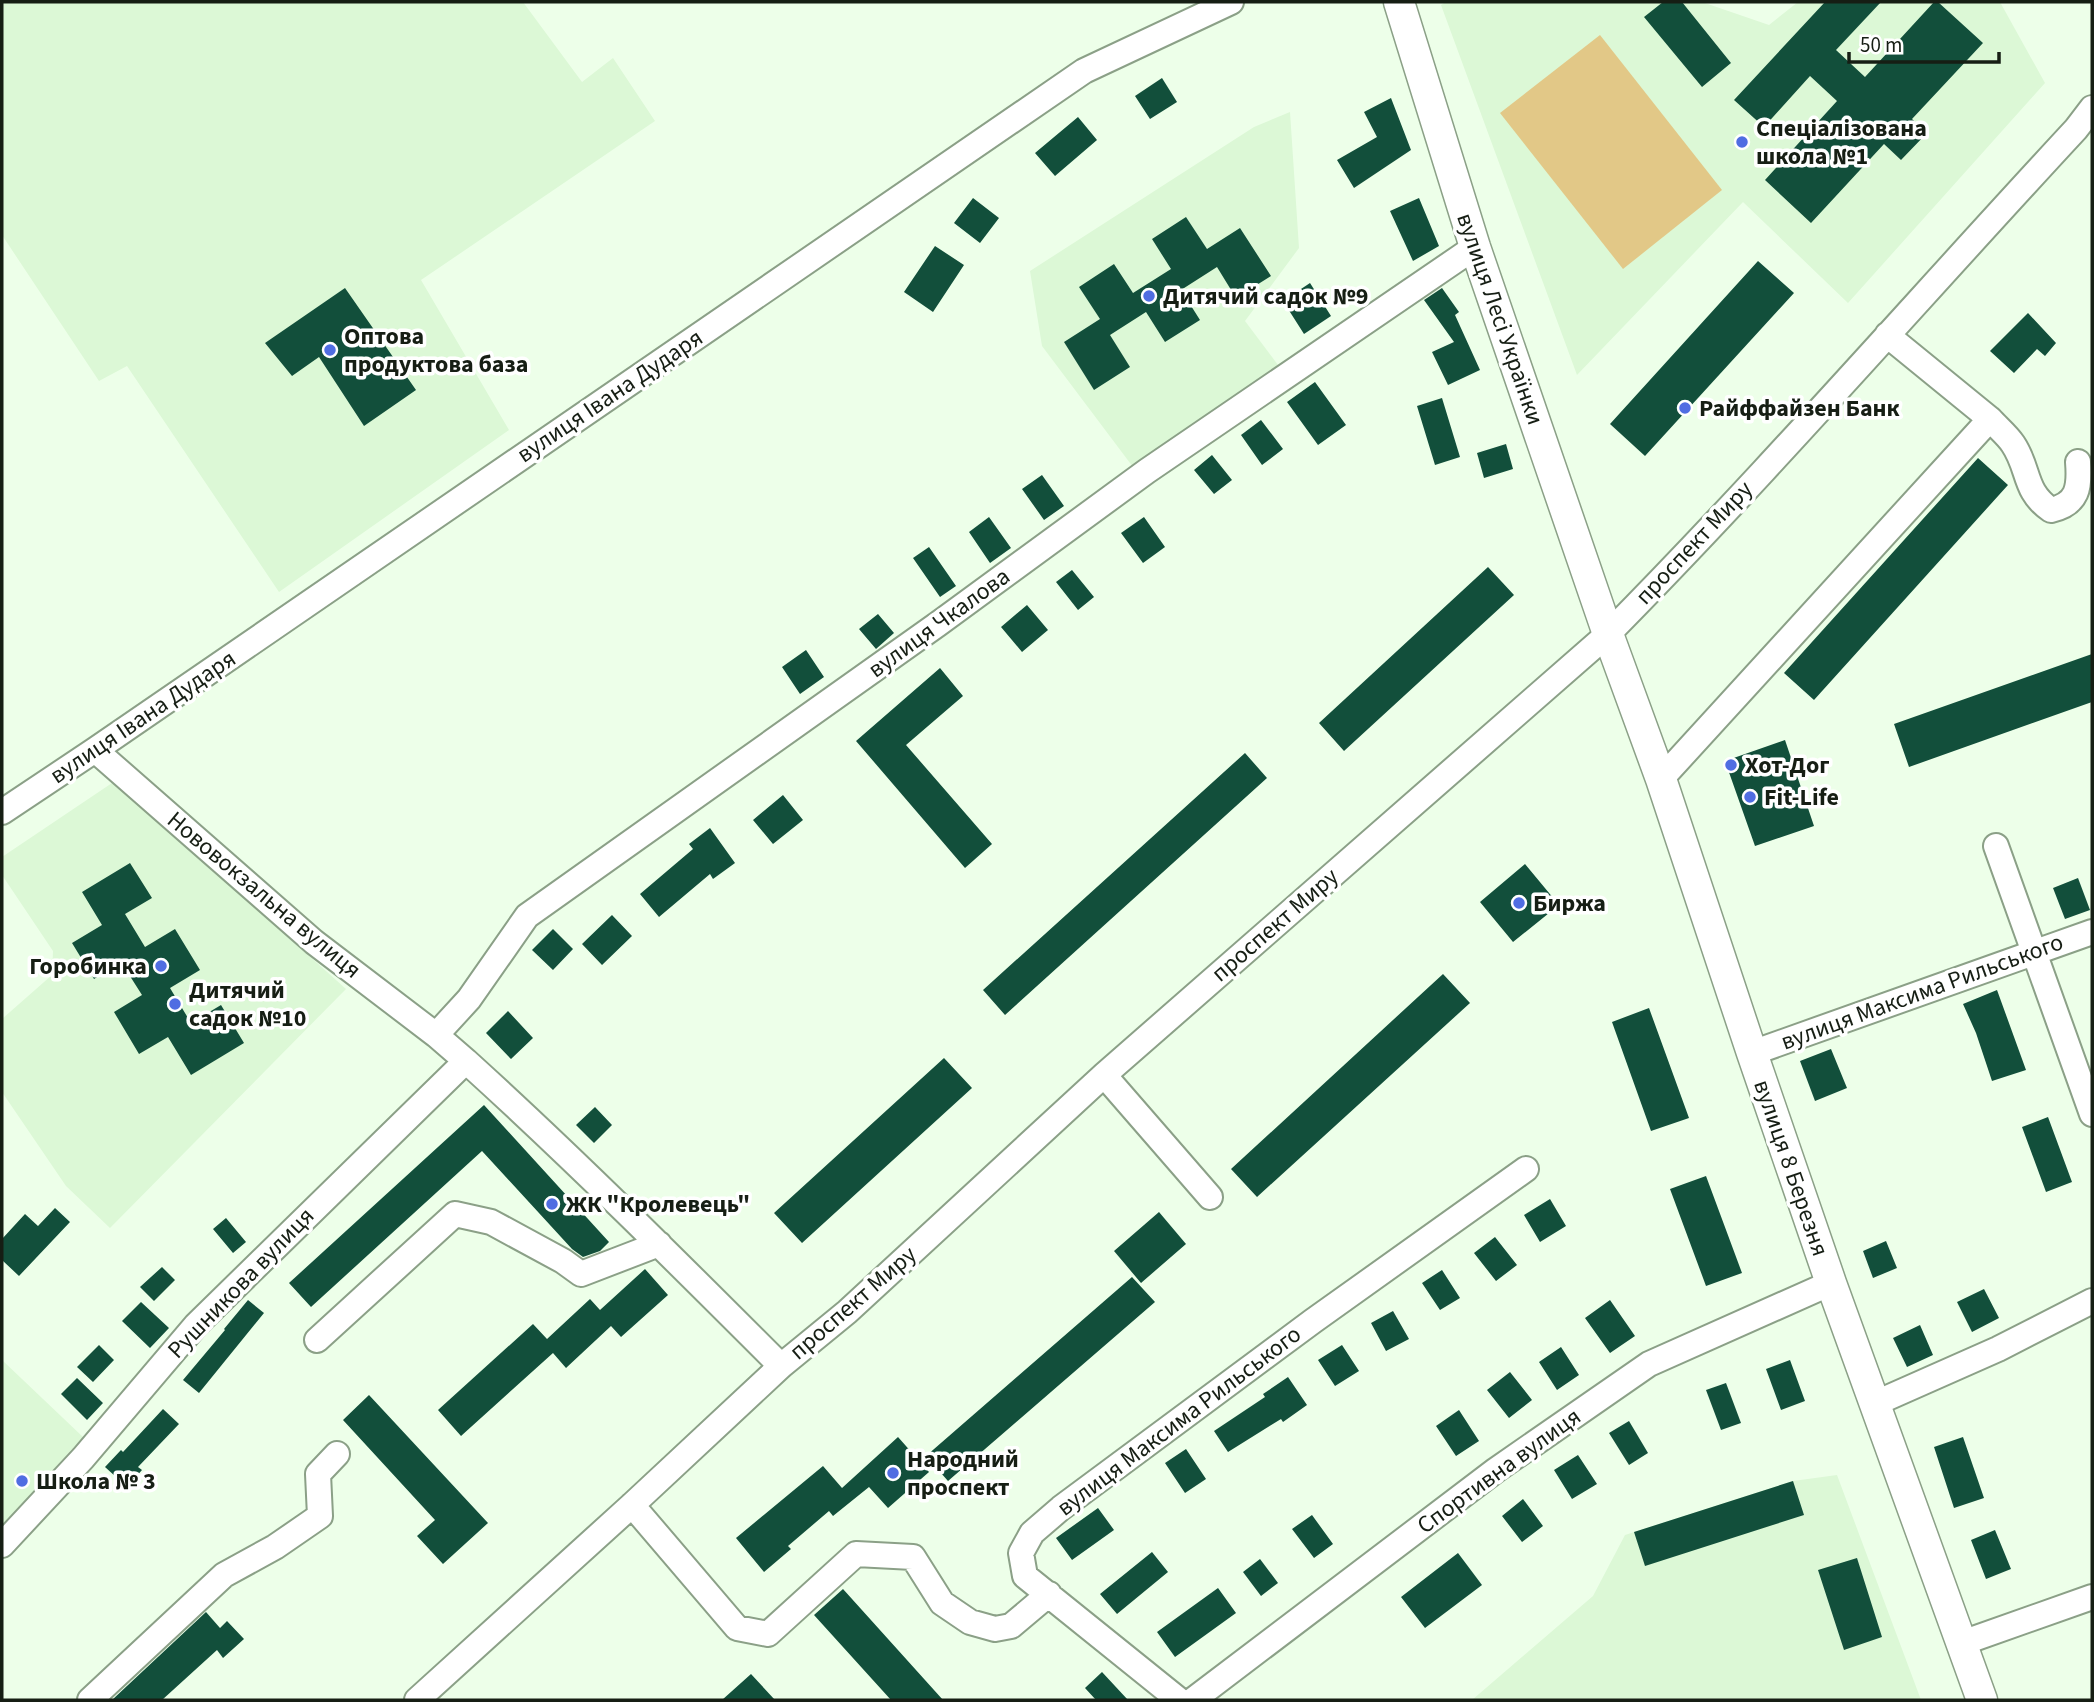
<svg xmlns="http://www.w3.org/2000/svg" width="2094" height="1702" viewBox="0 0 2094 1702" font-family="'Source Sans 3',sans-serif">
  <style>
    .built { fill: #dcf8d6 }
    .green { fill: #e2c887 }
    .building { fill: #124f3b }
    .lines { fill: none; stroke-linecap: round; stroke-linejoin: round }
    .minor-casing { stroke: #8ba087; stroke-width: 28 }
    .major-casing { stroke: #8ba087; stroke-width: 33 }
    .minor { stroke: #fff; stroke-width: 24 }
    .major { stroke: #fff; stroke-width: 30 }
    .poi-dot { fill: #506de2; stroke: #fff; stroke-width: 2.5 }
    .labels { text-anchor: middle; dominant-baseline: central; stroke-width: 7; stroke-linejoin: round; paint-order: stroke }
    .poi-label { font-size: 24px; font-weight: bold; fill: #161e14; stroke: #fff; text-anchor: start }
    .street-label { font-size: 24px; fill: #161e14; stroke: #fff }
  </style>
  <rect width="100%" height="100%" fill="#edffe9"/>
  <!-- built -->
  <path class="built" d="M 2,2 L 523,2 L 582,82 L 613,58 L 655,121 L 421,280 L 509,430 L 279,592 L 127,366 L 99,381 L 2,235 Z
    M 1446,2 L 1702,2 L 1769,25 L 1798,2 L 2000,2 L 2045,83 L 1848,303 L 1743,202 L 1577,375 L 1441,5 Z
    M 1290,112 L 1299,248 L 1245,321 L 1278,365 L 1133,467 L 1042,346 L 1030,271 L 1254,127 Z
    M 115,781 L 346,989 L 110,1228 L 66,1186 L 2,1092 L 2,1019 L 52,975 L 53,951 L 2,875 L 2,857 Z
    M 2,1360 L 83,1437 L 2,1526 Z
    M 1837,1475 L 1921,1700 L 1472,1700 L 1593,1596 L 1625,1535 L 1793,1481 Z"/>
  <!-- green -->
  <path class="green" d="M 1600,35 L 1722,190 L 1623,269 L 1500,113 Z"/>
  <!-- building -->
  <path class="building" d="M 1663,2 L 1682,2 L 1731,63 L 1702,87 L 1644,17 Z
    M 1825,2 L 1881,2 L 1836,50 L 1865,77 L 1934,2 L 1938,2 L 1983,43 L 1912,119 L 1927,133 L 1901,160 L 1884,144 L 1811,223 L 1765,180 L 1837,101 L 1810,76 L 1764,127 L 1734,100 Z
    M 1162,78 L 1177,102 L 1150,119 L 1135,96 Z
    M 1391,98 L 1411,150 L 1354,188 L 1337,160 L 1377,137 L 1364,112 Z
    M 1078,117 L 1097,140 L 1055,176 L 1035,153 Z
    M 973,198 L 999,218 L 980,243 L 954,223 Z
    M 1419,198 L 1439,246 L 1413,261 L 1390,211 Z
    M 1186,217 L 1207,249 L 1240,228 L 1271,276 L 1236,298 L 1217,267 L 1181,290 L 1200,320 L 1165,342 L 1146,312 L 1110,335 L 1130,367 L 1094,390 L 1064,342 L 1100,319 L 1079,287 L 1114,264 L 1133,293 L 1171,269 L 1152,239 Z
    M 935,246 L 964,265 L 933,312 L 904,292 Z
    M 1758,261 L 1794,293 L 1645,456 L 1610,424 Z
    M 1310,283 L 1331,316 L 1304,334 L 1283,301 Z
    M 345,288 L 416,390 L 364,426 L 319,357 L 292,376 L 265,343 Z
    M 1442,288 L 1459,312 L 1455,315 L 1480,370 L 1448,385 L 1432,352 L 1454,342 L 1424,300 Z
    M 2028,313 L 2056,343 L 2045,356 L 2037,349 L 2014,373 L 1990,351 Z
    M 1315,382 L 1346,425 L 1318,445 L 1287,402 Z
    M 1442,398 L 1460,457 L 1435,465 L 1417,406 Z
    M 1261,420 L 1283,449 L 1262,465 L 1241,435 Z
    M 1506,444 L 1513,469 L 1484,478 L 1477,453 Z
    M 1212,455 L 1232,480 L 1214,494 L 1194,470 Z
    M 1978,458 L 2008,485 L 1814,700 L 1784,673 Z
    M 1042,475 L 1064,506 L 1044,520 L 1022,489 Z
    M 989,517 L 1011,548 L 990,563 L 969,532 Z
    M 1144,517 L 1165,547 L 1143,563 L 1121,533 Z
    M 929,547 L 956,586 L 940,597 L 913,558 Z
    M 1488,567 L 1514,595 L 1344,751 L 1319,723 Z
    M 1072,570 L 1094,597 L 1078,610 L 1056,582 Z
    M 1027,605 L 1048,630 L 1022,652 L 1001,627 Z
    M 878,614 L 894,633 L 876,649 L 859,629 Z
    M 806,650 L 824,677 L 800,694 L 782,667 Z
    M 2092,654 L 2092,702 L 1909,767 L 1894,724 Z
    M 940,668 L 963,696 L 906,745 L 992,844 L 965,868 L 856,741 Z
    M 1785,740 L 1814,826 L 1755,846 L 1725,761 Z
    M 1245,753 L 1267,778 L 1005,1015 L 983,990 Z
    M 783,795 L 803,820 L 773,844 L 753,820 Z
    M 710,828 L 735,863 L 713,879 L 710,874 L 659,917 L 640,894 L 693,849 L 689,844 Z
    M 130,863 L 152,898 L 125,914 L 145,947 L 175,929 L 200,970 L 170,988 L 191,1023 L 221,1005 L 244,1043 L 191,1075 L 168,1037 L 139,1054 L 114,1012 L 142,995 L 121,962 L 94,979 L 72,943 L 102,925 L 82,892 Z
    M 1525,864 L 1559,905 L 1513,942 L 1480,902 Z
    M 2078,878 L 2090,910 L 2065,919 L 2053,888 Z
    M 612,915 L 632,936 L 602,965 L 582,944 Z
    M 553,929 L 573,949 L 553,970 L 532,950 Z
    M 1443,974 L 1470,1003 L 1257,1197 L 1231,1169 Z
    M 1997,990 L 2026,1070 L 1992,1081 L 1976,1033 L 1963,1004 Z
    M 1649,1008 L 1689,1118 L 1651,1131 L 1612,1022 Z
    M 508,1011 L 533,1038 L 511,1059 L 486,1033 Z
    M 1831,1049 L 1847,1088 L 1815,1101 L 1800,1061 Z
    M 944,1058 L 972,1088 L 802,1243 L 774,1213 Z
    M 484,1105 L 609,1242 L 600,1251 L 583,1257 L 572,1249 L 482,1151 L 311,1307 L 289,1283 Z
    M 595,1107 L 612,1125 L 594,1143 L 576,1125 Z
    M 2048,1117 L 2072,1182 L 2046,1192 L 2022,1127 Z
    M 1706,1176 L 1742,1273 L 1706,1286 L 1670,1189 Z
    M 1550,1199 L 1566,1226 L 1540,1242 L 1524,1215 Z
    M 55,1208 L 70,1222 L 19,1276 L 2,1260 L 2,1239 L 25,1214 L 38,1226 Z
    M 1159,1212 L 1186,1244 L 1141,1283 L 1114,1251 Z
    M 226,1218 L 246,1242 L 233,1253 L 213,1229 Z
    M 1495,1237 L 1517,1265 L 1496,1281 L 1474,1253 Z
    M 1886,1241 L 1897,1268 L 1873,1278 L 1863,1251 Z
    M 162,1267 L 175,1280 L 154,1301 L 140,1287 Z
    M 645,1269 L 668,1295 L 621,1337 L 611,1326 L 566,1368 L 553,1353 L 461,1436 L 438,1410 L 533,1324 L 547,1339 L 590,1299 L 600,1310 Z
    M 1442,1270 L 1460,1298 L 1440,1310 L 1422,1283 Z
    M 1132,1277 L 1155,1302 L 948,1481 L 926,1456 Z
    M 1984,1289 L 1999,1318 L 1972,1332 L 1957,1302 Z
    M 248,1300 L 264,1313 L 199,1393 L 183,1380 L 225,1330 L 224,1329 Z
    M 1610,1300 L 1635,1336 L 1610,1353 L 1585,1318 Z
    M 141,1302 L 169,1328 L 150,1348 L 122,1321 Z
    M 1393,1311 L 1409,1339 L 1386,1351 L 1371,1323 Z
    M 1920,1325 L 1933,1355 L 1907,1367 L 1893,1338 Z
    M 99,1345 L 114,1360 L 93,1382 L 77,1367 Z
    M 1342,1345 L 1359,1371 L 1335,1386 L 1318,1360 Z
    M 1561,1347 L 1579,1375 L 1557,1390 L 1539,1362 Z
    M 1790,1360 L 1805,1401 L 1781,1410 L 1766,1369 Z
    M 1510,1372 L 1532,1400 L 1509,1418 L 1487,1390 Z
    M 1288,1377 L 1307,1405 L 1283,1422 L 1281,1419 L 1228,1452 L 1214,1431 L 1265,1397 L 1263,1394 Z
    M 77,1378 L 103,1403 L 87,1420 L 61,1394 Z
    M 1726,1383 L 1741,1423 L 1721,1430 L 1706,1390 Z
    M 369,1395 L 488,1523 L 443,1564 L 417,1536 L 435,1520 L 343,1420 Z
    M 163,1409 L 179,1424 L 138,1467 L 142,1470 L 127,1487 L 105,1467 L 121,1450 L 123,1452 Z
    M 1459,1410 L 1479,1441 L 1456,1456 L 1436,1426 Z
    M 1629,1421 L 1648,1453 L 1629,1465 L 1609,1433 Z
    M 898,1437 L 929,1472 L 888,1508 L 869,1487 L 833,1516 L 829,1511 L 788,1546 L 791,1549 L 764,1572 L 736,1538 L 823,1466 L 842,1488 Z
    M 1963,1437 L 1984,1498 L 1954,1508 L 1934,1447 Z
    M 1186,1449 L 1206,1479 L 1185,1493 L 1165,1463 Z
    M 1578,1455 L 1597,1484 L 1572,1499 L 1554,1470 Z
    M 1793,1481 L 1804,1515 L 1645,1566 L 1634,1532 Z
    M 1523,1499 L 1543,1526 L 1522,1542 L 1502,1516 Z
    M 1098,1508 L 1114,1530 L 1072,1560 L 1056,1538 Z
    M 1312,1515 L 1333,1544 L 1314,1558 L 1292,1529 Z
    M 1995,1530 L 2011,1569 L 1986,1579 L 1971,1540 Z
    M 1152,1552 L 1168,1572 L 1117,1614 L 1100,1594 Z
    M 1458,1553 L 1482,1585 L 1425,1628 L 1401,1597 Z
    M 1857,1558 L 1882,1637 L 1844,1650 L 1818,1570 Z
    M 1260,1559 L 1278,1583 L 1261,1596 L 1243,1572 Z
    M 1218,1588 L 1236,1613 L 1175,1657 L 1157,1632 Z
    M 843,1589 L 943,1700 L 891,1700 L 814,1615 Z
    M 206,1612 L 220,1628 L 227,1621 L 244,1639 L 223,1658 L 217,1650 L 162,1700 L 112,1700 Z
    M 1102,1672 L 1128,1700 L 1096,1700 L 1085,1688 Z
    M 751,1674 L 775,1700 L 722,1700 Z"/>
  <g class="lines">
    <defs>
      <path id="minor" d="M 1990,419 C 1997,427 2007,435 2013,444 C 2030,469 2023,491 2051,510 C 2078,504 2080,487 2078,462
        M 1661,779 L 1990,419 L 1887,335
        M 2,812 L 95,750 L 1084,71 L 1231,2
        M 1996,846 L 2092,1114
        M 436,1035 L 469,999 L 527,916 L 938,624 L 1147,471 L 1475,247
        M 1752,1053 L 2092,932
        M 466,1061 C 574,1159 677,1262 781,1366
        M 1104,1075 L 1210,1197
        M 317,1340 L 455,1214 L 491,1222 L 563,1261 L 581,1274 L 659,1244
        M 1876,1403 L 1998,1349 L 2092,1301
        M 632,1505 L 737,1628 L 768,1634 L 856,1554 L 913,1557 L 942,1603 L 970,1622 L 995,1629 L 1011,1626 L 1049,1594
        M 2,1545 L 83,1458 L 196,1325 L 466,1061 L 436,1035 L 314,942 L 95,750
        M 1962,1643 L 2092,1597
        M 90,1700 L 224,1575 L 275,1547 L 320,1516 L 318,1474 L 337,1454
        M 417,1700 L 632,1505 L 781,1366 L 847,1312 L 1104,1075 L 1608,634 C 1769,471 1920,297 2076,129 L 2092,108
        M 1179,1700 L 1025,1576 L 1021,1553 L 1032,1533 L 1061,1508 L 1313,1321 L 1526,1169
        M 1193,1700 L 1496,1470 L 1649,1364 L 1831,1283"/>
      <path id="major" d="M 1399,2 L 1475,247 L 1608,634 L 1661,779 L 1752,1053 L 1831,1283 L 1982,1700"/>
    </defs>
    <!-- minor casing -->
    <use href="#minor" class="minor-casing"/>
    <!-- major casing -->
    <use href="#major" class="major-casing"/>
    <!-- minor -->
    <use href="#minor" class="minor"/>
    <!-- major -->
    <use href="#major" class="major"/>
  </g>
  <!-- markers -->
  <g class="poi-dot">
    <circle cx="1742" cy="142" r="7"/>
    <circle cx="1149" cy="296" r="7"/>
    <circle cx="330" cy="350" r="7"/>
    <circle cx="1685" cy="408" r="7"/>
    <circle cx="1731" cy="765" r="7"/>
    <circle cx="1750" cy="797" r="7"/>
    <circle cx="1519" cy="903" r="7"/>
    <circle cx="161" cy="966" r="7"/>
    <circle cx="175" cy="1004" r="7"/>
    <circle cx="552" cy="1204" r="7"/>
    <circle cx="893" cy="1473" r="7"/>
    <circle cx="22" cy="1481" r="7"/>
  </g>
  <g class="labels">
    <!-- poi labels -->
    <g class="poi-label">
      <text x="1756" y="128">Спеціалізована<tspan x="1756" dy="28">школа №1</tspan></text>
      <text x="1163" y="296">Дитячий садок №9</text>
      <text x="344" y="336">Оптова<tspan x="344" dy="28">продуктова база</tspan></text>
      <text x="1699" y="408">Райффайзен Банк</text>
      <text x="1745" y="765">Хот-Дог</text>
      <text x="1764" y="797">Fit-Life</text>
      <text x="1533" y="903">Биржа</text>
      <text x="147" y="966" text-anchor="end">Горобинка</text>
      <text x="189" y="990">Дитячий<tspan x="189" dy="28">садок №10</tspan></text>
      <text x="566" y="1204">ЖК "Кролевець"</text>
      <text x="907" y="1459">Народний<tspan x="907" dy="28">проспект</tspan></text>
      <text x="36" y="1481">Школа № 3</text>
    </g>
    <!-- street labels -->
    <g class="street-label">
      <text transform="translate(1500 319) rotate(71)">вулиця Лесі Українки</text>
      <text transform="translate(610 396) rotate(-34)">вулиця Івана Дударя</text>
      <text transform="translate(1694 543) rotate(-47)">проспект Миру</text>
      <text transform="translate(939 623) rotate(-36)">вулиця Чкалова</text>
      <text transform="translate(143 717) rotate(-34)">вулиця Івана Дударя</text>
      <text transform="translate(264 895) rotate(40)">Нововокзальна вулиця</text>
      <text transform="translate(1275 925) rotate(-41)">проспект Миру</text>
      <text transform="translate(1922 992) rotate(-20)">вулиця Максима Рильського</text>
      <text transform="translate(1791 1168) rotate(71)">вулиця 8 Березня</text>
      <text transform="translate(241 1283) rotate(-46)">Рушникова вулиця</text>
      <text transform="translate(853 1303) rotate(-41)">проспект Миру</text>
      <text transform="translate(1179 1421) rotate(-37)">вулиця Максима Рильського</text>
      <text transform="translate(1499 1471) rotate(-36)">Спортивна вулиця</text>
    </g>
  </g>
  <!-- border -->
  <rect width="2094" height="1702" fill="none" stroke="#161e14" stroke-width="7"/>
  <!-- scale -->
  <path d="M1849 52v10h150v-10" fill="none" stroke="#161e14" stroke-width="3.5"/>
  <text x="1860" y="52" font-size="21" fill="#161e14" stroke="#ffffff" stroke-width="5" paint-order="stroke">50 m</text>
</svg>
